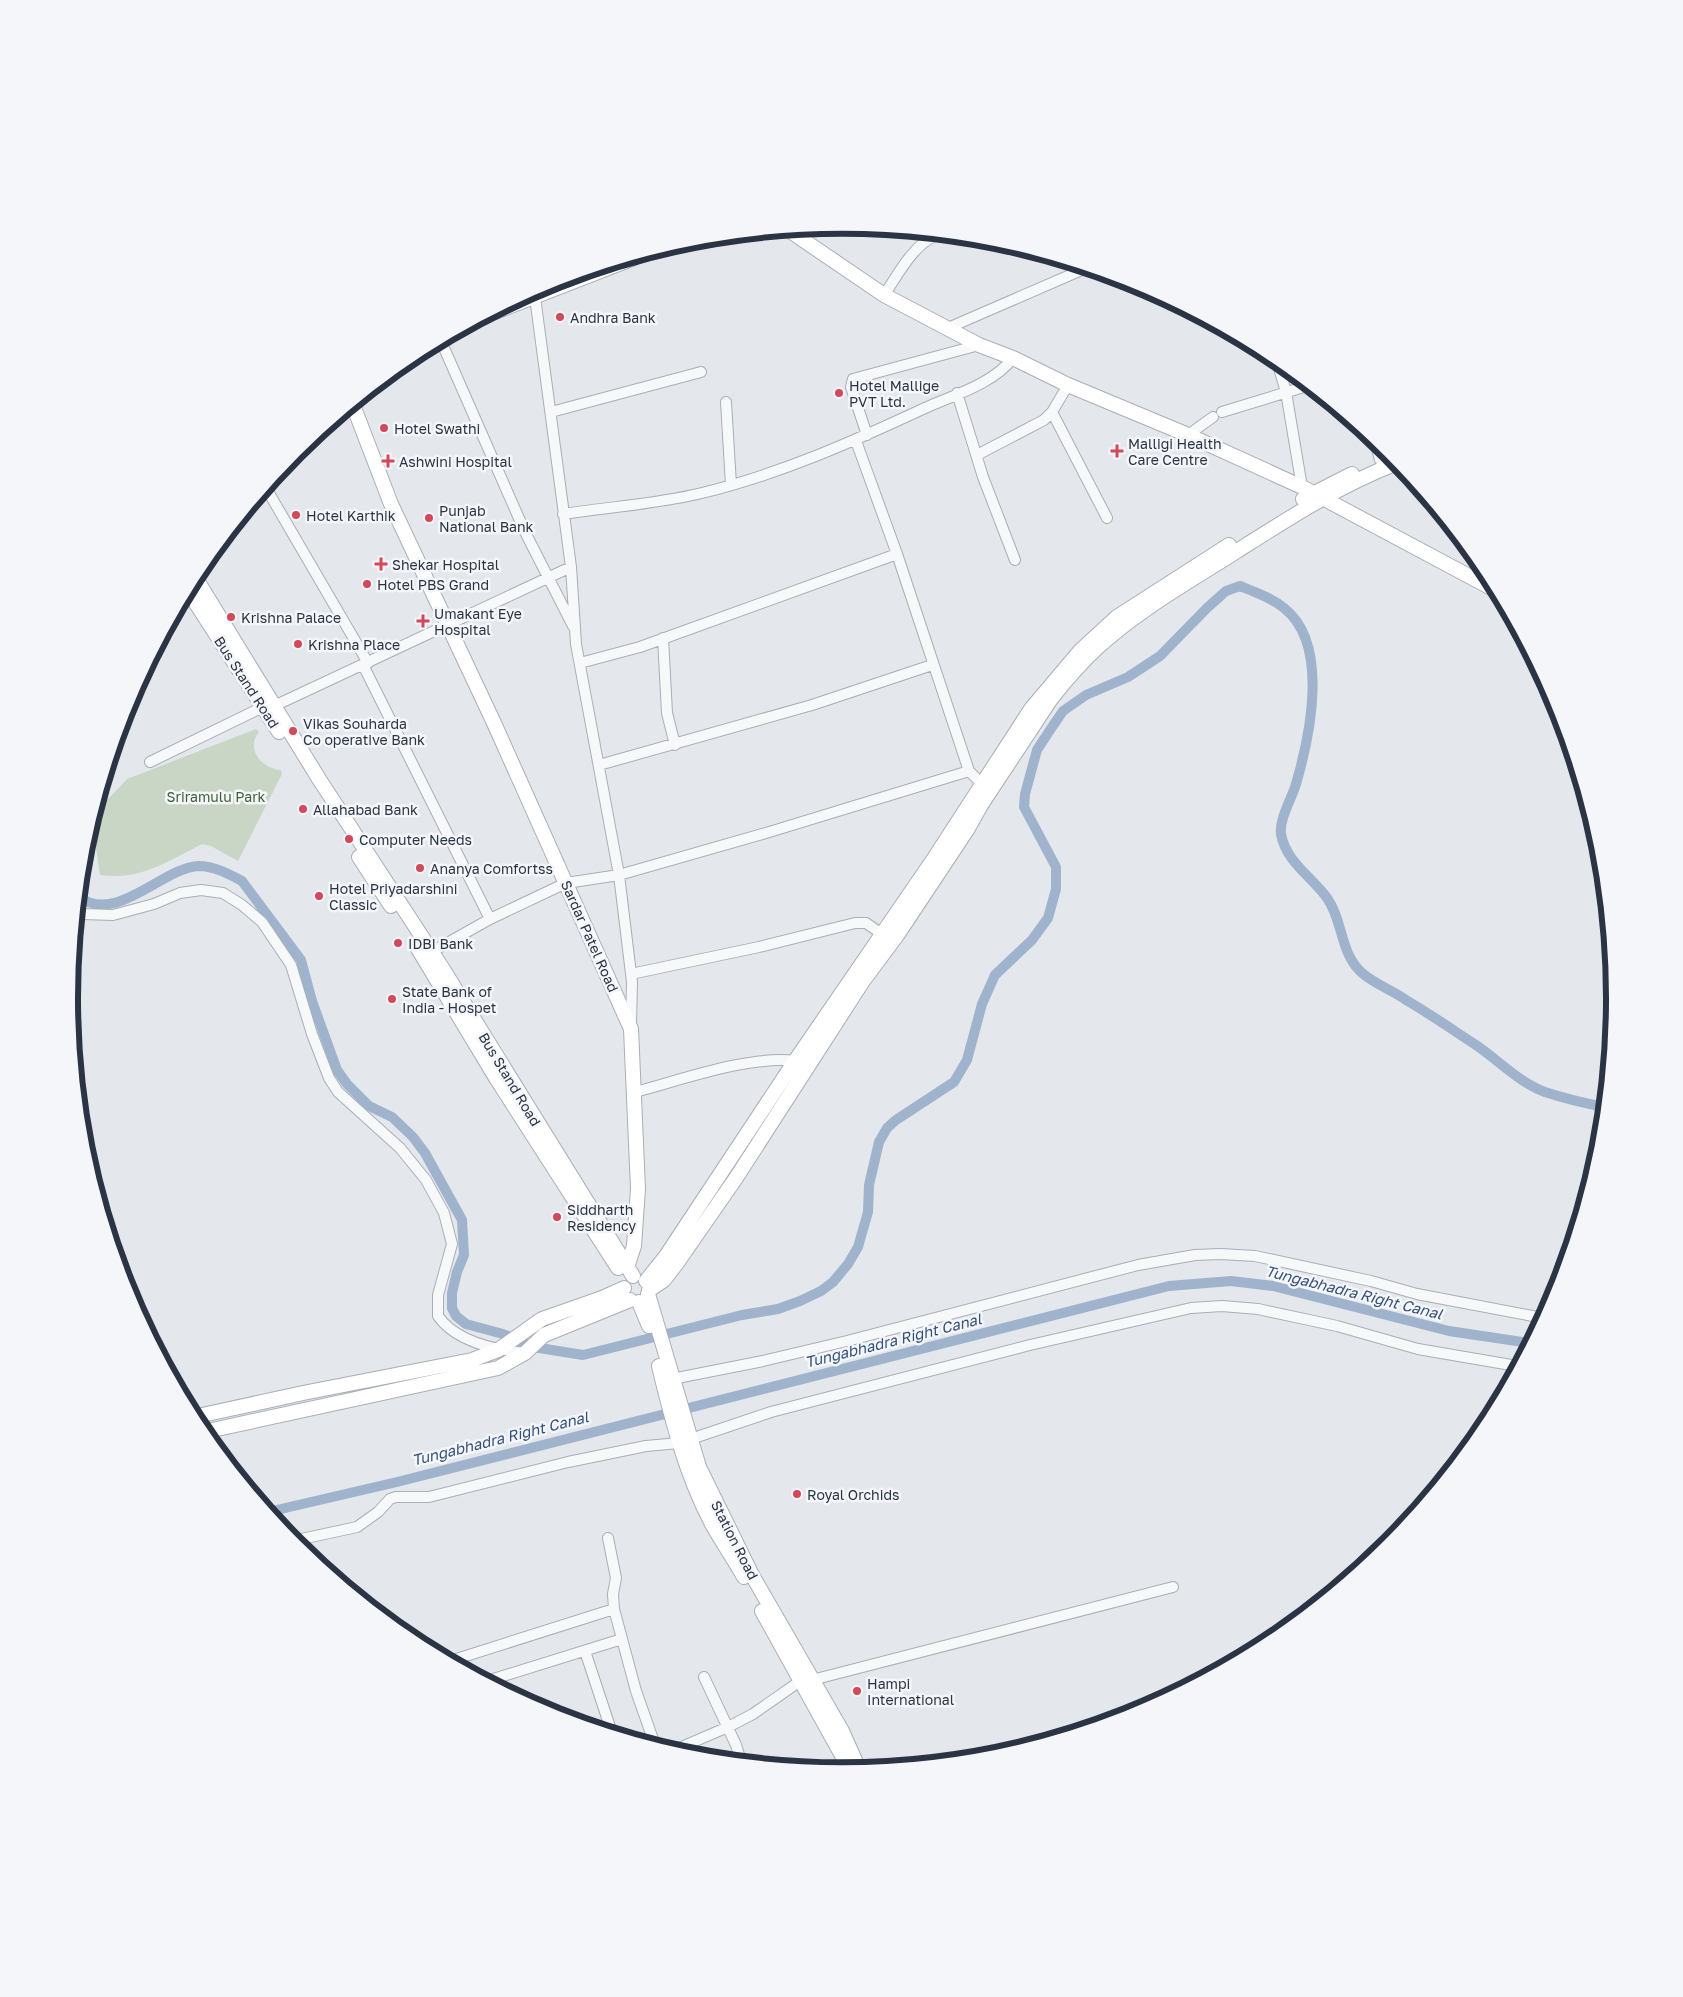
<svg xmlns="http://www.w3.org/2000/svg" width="1683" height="1997" viewBox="0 0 1683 1997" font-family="'Golos Text',sans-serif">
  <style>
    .green { fill: #c9d6c5 }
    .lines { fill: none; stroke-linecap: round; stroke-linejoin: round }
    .canal { stroke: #9fb4cc; stroke-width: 10 }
    .street-casing { stroke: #a9aeb7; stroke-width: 12 }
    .secondary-casing { stroke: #a9aeb7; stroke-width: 16 }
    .street { stroke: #f7f8fa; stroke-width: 10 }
    .secondary { stroke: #fff; stroke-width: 14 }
    .poi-dot { fill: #d1495b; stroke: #f4f6f9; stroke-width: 2 }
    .labels { text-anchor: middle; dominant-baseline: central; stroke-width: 5; stroke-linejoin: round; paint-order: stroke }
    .poi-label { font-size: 14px; fill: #2b3445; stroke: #f4f6f9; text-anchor: start }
    .street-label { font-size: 14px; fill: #2b3445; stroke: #f4f6f9 }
    .park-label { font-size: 14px; fill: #3f6138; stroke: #f4f6f9 }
    .water-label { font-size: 15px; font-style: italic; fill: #34527a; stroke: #f4f6f9 }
    .rim { fill: none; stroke: #2b3445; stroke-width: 6 }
  </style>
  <rect width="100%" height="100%" fill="#e4e7ec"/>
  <!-- green -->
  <path class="green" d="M 256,729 L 259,732 C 245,749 262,769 281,770 L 282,774 L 238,861 L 211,846 L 202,844 C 169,861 139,881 100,875 L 92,821 L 94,814 L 127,779 Z"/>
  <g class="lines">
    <!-- canal -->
    <path class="canal" d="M 79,897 C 117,925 163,867 199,866 C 214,866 229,874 242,881 L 301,960 L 312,1001 L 337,1070 L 347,1084 L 369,1106 L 392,1117 L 413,1137 L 425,1153 L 462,1220 L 464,1255 L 457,1272 L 452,1293 L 452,1308 L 456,1316 L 466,1324 L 503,1334 L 533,1347 L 583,1355 L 742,1315 L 778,1309 L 800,1301 L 821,1291 L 833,1282 L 848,1264 L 858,1247 L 868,1212 L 869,1185 L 879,1142 L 887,1128 L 896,1120 L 954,1082 L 967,1060 L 982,1004 L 995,975 L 1032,940 L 1048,918 L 1056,889 L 1056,867 L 1024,807 L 1025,794 L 1037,750 L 1050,730 L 1063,711 L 1086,695 L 1128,677 L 1160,656 L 1207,608 L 1226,591 L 1240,586 C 1255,592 1272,598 1284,608 C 1330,644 1310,736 1296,784 C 1292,798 1279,819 1281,834 C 1286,862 1311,876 1327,898 C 1343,920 1340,953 1361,972 C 1374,984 1392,990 1406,1000 C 1430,1014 1453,1030 1476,1045 C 1498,1060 1520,1083 1545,1092 C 1563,1098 1584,1103 1604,1107
      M 268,1512 L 397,1482 L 1169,1286 L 1231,1281 L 1273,1286 L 1449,1331 L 1529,1343"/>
    <defs>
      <path id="street" d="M 1122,280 L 1123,284
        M 884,295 C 898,275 913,244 937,235
        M 535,297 L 571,567 L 576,644 L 619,875 L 632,982 L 631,1025
        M 948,328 L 1084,269
        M 441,341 L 525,532 L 573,626
        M 1277,361 L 1286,392 L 1302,487
        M 957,393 L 983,477 L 1015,560
        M 726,402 L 731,485
        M 551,412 L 701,372
        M 1052,412 L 1107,518
        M 1222,412 L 1307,386
        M 867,435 L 851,387 L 853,379 L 979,345
        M 1188,435 L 1213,417
        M 856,441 L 897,554 L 969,771 L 982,784
        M 1375,441 L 1380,460
        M 977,455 L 1044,420 L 1052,412 L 1068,385
        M 266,488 L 368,663
        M 563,514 C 609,507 657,504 702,493 C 780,474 852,442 925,408 C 954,395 993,384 1013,358
        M 663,638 L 667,713 L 675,745
        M 580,663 L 640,647 L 897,554
        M 363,665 L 490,919
        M 150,762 L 263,707 L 274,706 L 571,567
        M 599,765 L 812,705 L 932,665
        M 78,909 L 82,914 L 113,915 L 154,904 L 180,893 L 201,890 L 223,893 L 242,905 L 262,922 L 291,965 L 312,1034 L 329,1078 L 338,1092 L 400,1148 L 426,1180 L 444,1213 L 452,1244 L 438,1295 L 438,1316 C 456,1342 496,1350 525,1353
        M 426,955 L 490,919 L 566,883 L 619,875 L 766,833 L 969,771
        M 631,974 L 759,947 L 855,923 L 866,923 L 882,934
        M 635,1092 C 681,1080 750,1055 795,1061
        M 672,1379 L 763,1361 L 847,1341 L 1138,1265 L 1195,1255 L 1221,1254 L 1255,1256 L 1371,1281 L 1417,1294 L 1543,1318
        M 608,1538 L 616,1578 L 613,1594 L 614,1609 L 636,1691 L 655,1745
        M 292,1541 L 357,1527 L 378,1512 L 390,1499 L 396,1497 L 429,1497 L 568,1462 L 646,1446 L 679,1443 L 771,1412 L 1030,1345 L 1191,1308 L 1222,1306 L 1258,1309 L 1337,1326 L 1418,1349 L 1517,1366
        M 585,1651 L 612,1733
        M 450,1661 L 614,1609
        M 704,1677 L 736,1745 L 741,1761
        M 812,1680 L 1173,1587
        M 487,1681 L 622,1639
        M 672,1751 L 728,1727 L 753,1714 L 806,1677"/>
      <path id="secondary" d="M 790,231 L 884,295 L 979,345 L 1013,358 L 1068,385 L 1188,435 L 1302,487 L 1495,590
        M 495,312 L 634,258
        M 353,405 L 391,504 L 494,723 L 631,1029 L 638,1189 L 634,1246 L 627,1267
        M 1303,499 L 1352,474
        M 195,577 L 319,779 L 441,966 L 633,1276
        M 188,591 L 279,732
        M 359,857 L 391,906
        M 417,947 L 496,1078 L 618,1268
        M 646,1281 L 666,1256 L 795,1061 L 933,860 L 1031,709 L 1080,651 L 1117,617 L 1229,545
        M 649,1290 L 664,1280 L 677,1263 L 736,1178 L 863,981 L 898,934 L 967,830 L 981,805 L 1051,699 C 1065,681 1080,664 1097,648 C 1138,610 1190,581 1237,551 C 1289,518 1340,485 1397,463
        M 648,1294 L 699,1467 L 752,1575 L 842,1731 L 859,1769
        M 639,1302 L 649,1326
        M 659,1366 C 672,1420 686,1475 712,1524 C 722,1542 734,1559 744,1577
        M 193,1417 L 308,1392 L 472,1360 L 498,1350 L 542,1319 L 602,1298 L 624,1288
        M 203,1432 L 498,1368 L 525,1353 L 544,1335 L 630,1300
        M 762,1611 L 849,1768"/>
    </defs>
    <!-- street casing -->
    <use href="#street" class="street-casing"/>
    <!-- secondary casing -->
    <use href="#secondary" class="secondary-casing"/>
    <!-- street -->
    <use href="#street" class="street"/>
    <!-- secondary -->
    <use href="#secondary" class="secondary"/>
  </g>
  <!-- markers -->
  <g class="poi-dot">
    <circle cx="560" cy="317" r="5"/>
    <circle cx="839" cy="393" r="5"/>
    <circle cx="384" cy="428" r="5"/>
    <path d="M1114.5 443.5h5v5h5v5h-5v5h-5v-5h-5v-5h5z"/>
    <path d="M385.5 453.5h5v5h5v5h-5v5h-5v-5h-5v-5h5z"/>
    <circle cx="296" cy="515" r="5"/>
    <circle cx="429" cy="518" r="5"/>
    <path d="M378.5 556.5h5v5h5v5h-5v5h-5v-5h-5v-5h5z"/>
    <circle cx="367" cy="584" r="5"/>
    <circle cx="231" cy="617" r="5"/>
    <path d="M420.5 613.5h5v5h5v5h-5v5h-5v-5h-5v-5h5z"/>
    <circle cx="298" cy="644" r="5"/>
    <circle cx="293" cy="731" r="5"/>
    <circle cx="303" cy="809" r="5"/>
    <circle cx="349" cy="839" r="5"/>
    <circle cx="420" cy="868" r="5"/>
    <circle cx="319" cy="896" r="5"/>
    <circle cx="398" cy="943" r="5"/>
    <circle cx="392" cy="999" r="5"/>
    <circle cx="557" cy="1217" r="5"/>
    <circle cx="797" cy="1494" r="5"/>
    <circle cx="857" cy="1691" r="5"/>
  </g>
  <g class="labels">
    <!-- poi labels -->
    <g class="poi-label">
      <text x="570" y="317">Andhra Bank</text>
      <text x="849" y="385">Hotel Mallige<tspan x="849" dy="16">PVT Ltd.</tspan></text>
      <text x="394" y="428">Hotel Swathi</text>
      <text x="1128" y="443">Malligi Health<tspan x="1128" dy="16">Care Centre</tspan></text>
      <text x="399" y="461">Ashwini Hospital</text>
      <text x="439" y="510">Punjab<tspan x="439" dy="16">National Bank</tspan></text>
      <text x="306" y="515">Hotel Karthik</text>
      <text x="392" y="564">Shekar Hospital</text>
      <text x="377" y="584">Hotel PBS Grand</text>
      <text x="434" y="613">Umakant Eye<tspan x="434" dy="16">Hospital</tspan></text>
      <text x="241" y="617">Krishna Palace</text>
      <text x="308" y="644">Krishna Place</text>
      <text x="303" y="723">Vikas Souharda<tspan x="303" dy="16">Co operative Bank</tspan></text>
      <text x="313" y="809">Allahabad Bank</text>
      <text x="359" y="839">Computer Needs</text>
      <text x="430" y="868">Ananya Comfortss</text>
      <text x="329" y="888">Hotel Priyadarshini<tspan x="329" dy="16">Classic</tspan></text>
      <text x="408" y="943">IDBI Bank</text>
      <text x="402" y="991">State Bank of<tspan x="402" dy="16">India - Hospet</tspan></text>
      <text x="567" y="1209">Siddharth<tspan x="567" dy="16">Residency</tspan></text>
      <text x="807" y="1494">Royal Orchids</text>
      <text x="867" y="1683">Hampi<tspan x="867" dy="16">International</tspan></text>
    </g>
    <!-- street labels -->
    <g class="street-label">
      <text transform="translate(247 682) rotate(57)">Bus Stand Road</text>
      <text transform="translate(590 936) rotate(66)">Sardar Patel Road</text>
      <text transform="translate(510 1079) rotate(59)">Bus Stand Road</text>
      <text transform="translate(735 1540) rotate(63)">Station Road</text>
    </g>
    <!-- park labels -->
    <g class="park-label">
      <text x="216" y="796">Sriramulu Park</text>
    </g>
    <!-- water labels -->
    <g class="water-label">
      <text transform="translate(1354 1292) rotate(14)">Tungabhadra Right Canal</text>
      <text transform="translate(893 1340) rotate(-14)">Tungabhadra Right Canal</text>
      <text transform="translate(500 1438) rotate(-14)">Tungabhadra Right Canal</text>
    </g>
  </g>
  <!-- crop -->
  <path d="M0 0H1683V1997H0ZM78 998a764 764 0 1 1 1528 0a764 764 0 1 1-1528 0Z" fill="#f4f6f9" fill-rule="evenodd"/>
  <path class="rim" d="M78 998a764 764 0 1 1 1528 0a764 764 0 1 1-1528 0Z"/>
</svg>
